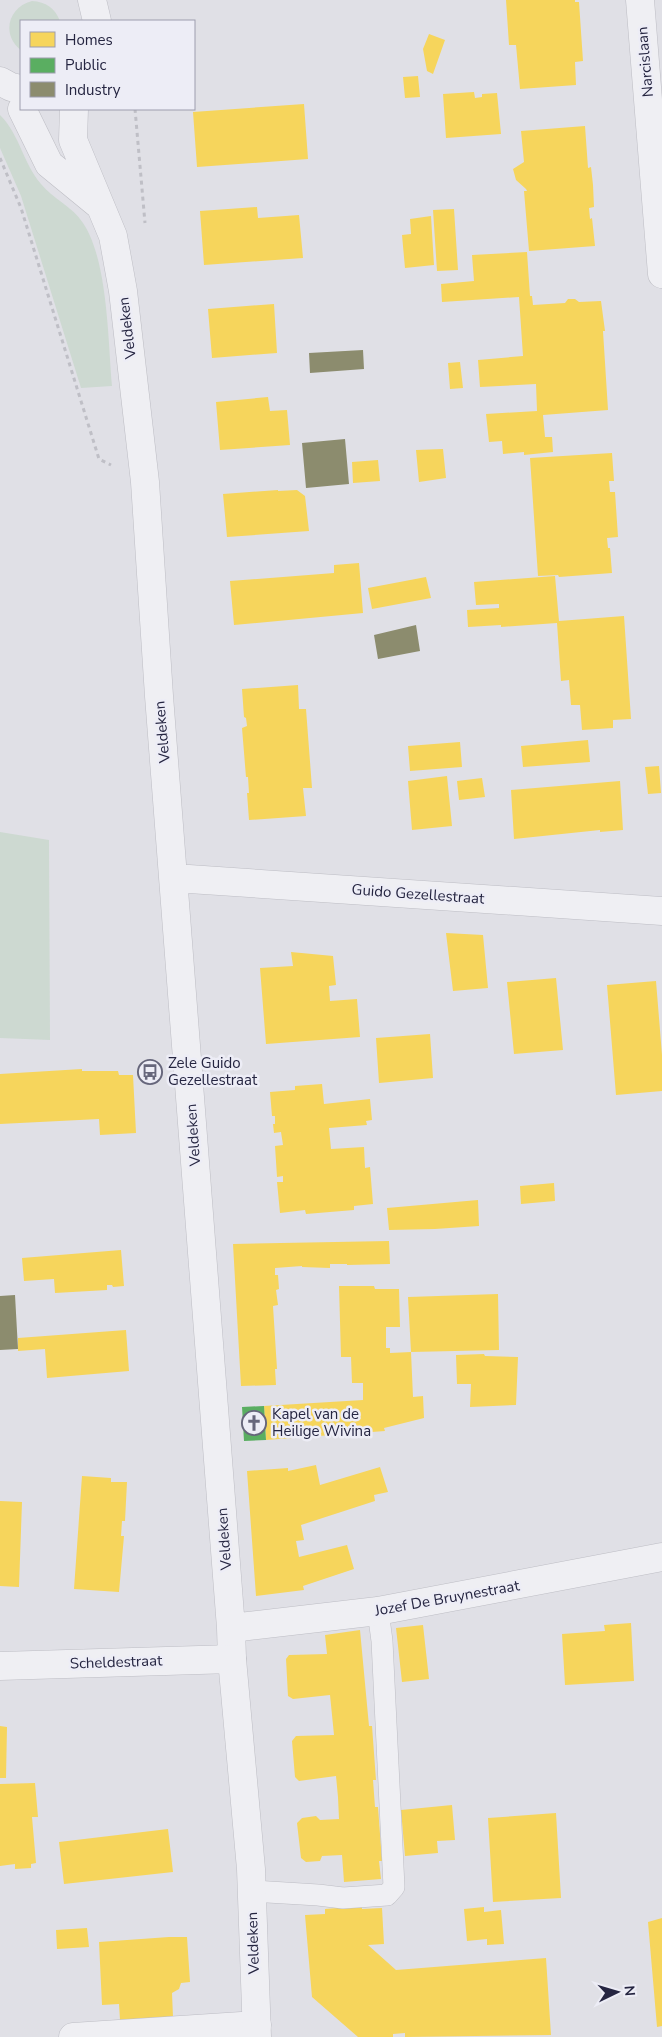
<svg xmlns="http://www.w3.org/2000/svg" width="662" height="2037" viewBox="0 0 662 2037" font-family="'Nunito Sans',sans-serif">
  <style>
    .green { fill: #cdd9d1 }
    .homes { fill: #f6d55c }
    .public { fill: #5aae61 }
    .industry { fill: #8c8c6e }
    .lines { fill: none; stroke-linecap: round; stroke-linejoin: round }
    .service-casing { stroke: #bdbdc4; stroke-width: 22 }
    .minor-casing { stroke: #bdbdc4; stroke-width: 29 }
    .tertiary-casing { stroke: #bdbdc4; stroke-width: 29 }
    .path { stroke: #bfbfc6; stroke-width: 3; stroke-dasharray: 4 4; stroke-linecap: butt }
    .service { stroke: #efeff3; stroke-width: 21 }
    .minor { stroke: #efeff3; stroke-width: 28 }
    .tertiary { stroke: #efeff3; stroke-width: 28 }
    .labels { text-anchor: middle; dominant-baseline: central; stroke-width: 5; stroke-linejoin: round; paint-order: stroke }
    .street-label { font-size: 15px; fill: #252541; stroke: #ededf6 }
    .poi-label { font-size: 15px; fill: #252541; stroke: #ededf6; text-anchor: start }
  </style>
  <rect width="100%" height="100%" fill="#e0e0e6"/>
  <!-- green -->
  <path class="green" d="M 32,1 C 46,2 55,8 60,21 L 21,21 L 21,50 C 1,35 8,7 32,1 Z
    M 0,115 C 20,135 23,163 41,184 C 53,199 72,206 83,223 C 108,260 108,341 112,386 L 81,388 L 21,196 L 0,148 Z
    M 0,832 L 49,840 L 50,1040 L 0,1038 Z"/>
  <!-- homes -->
  <path class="homes" d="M 506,0 L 575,0 L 575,2 L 579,2 L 583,61 L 575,62 L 576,85 L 520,89 L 516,45 L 509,45 Z
    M 429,34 L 445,40 L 433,74 L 427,71 L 423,49 Z
    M 418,76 L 420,97 L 405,98 L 403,77 Z
    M 474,92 L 475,98 L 482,97 L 482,94 L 497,93 L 501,134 L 446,138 L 443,94 Z
    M 304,104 L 308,159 L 197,167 L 193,112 Z
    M 585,126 L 588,168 L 591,167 L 593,185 L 594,207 L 589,208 L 590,219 L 592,218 L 595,246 L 529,251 L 524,191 L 527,191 L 526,189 L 516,180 L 513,169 L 524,162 L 521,131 Z
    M 257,207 L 258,218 L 299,215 L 303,258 L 204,265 L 200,211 Z
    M 454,209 L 458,270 L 437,271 L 433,210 Z
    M 431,216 L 434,265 L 405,268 L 402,235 L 411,234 L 410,219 Z
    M 527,252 L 530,296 L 532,296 L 533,305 L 565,303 L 568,299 L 575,299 L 579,302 L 601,301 L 605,331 L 603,331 L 608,410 L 543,415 L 545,437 L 552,437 L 553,452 L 524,455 L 524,452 L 503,454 L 502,441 L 489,442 L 486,414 L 537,411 L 536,384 L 480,387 L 478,360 L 523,356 L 519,297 L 442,302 L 441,284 L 474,281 L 472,255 Z
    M 274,304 L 277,353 L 212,358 L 208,309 Z
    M 460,362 L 463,388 L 450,389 L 448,363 Z
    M 268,397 L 270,411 L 287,410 L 290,445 L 220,450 L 216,402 Z
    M 443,449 L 446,478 L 419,482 L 416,450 Z
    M 612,453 L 614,481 L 609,481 L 610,492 L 615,492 L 618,537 L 607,538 L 608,548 L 610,548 L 612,573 L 559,577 L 558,575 L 538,576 L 530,458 Z
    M 378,460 L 380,481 L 353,483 L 352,462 Z
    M 278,490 L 278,491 L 297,490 L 305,496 L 309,531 L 227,537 L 223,494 Z
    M 359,563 L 363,613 L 234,625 L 230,581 L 334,573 L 334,565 Z
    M 555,576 L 559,621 L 624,616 L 631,719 L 613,720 L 613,728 L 582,730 L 580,705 L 571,705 L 569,680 L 561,681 L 557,623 L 501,627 L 501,625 L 468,627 L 467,610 L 499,608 L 499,604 L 476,605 L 474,582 Z
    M 426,577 L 431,598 L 372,609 L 368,588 Z
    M 298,685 L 299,709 L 306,709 L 312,788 L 303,788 L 306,816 L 249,820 L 247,793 L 249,793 L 248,777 L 246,777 L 242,728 L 247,726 L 246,718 L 244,717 L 242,689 Z
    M 588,740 L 590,762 L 523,767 L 521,746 Z
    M 460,742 L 462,767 L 410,771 L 408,746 Z
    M 659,766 L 661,793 L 648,794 L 645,767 Z
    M 447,776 L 452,826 L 412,830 L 408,781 Z
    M 482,778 L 485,797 L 459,800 L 457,781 Z
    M 620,781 L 623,830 L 600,832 L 600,830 L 514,839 L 511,790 Z
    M 446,933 L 483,935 L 488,988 L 453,991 Z
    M 291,952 L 333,956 L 336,985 L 329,986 L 330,1001 L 357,999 L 360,1037 L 266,1044 L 260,968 L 293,966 Z
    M 556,978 L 563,1050 L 514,1054 L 507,982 Z
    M 656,981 L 662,1055 L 662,1091 L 616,1095 L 607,985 Z
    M 430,1034 L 433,1078 L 379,1083 L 376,1038 Z
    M 82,1069 L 82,1071 L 118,1071 L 119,1075 L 133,1075 L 136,1133 L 100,1135 L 99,1119 L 0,1124 L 0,1074 Z
    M 322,1084 L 324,1104 L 370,1099 L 372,1120 L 366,1121 L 367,1125 L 329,1128 L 331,1149 L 364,1147 L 365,1168 L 370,1167 L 373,1204 L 354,1206 L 354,1210 L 306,1214 L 305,1210 L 280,1213 L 277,1182 L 283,1182 L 283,1176 L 277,1177 L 275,1146 L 283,1145 L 281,1132 L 274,1133 L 273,1124 L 275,1124 L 275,1116 L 272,1116 L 270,1092 L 295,1090 L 295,1086 Z
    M 554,1183 L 555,1201 L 521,1204 L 520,1186 Z
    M 478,1200 L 479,1226 L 435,1229 L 389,1230 L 387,1208 Z
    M 389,1241 L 390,1264 L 347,1265 L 347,1264 L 330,1264 L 330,1268 L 302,1267 L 302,1266 L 275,1268 L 275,1275 L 278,1275 L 279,1289 L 276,1290 L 278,1305 L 273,1306 L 277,1369 L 275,1369 L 276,1385 L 241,1386 L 233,1244 Z
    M 121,1250 L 124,1286 L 113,1287 L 112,1285 L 107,1285 L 107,1290 L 55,1293 L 54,1279 L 24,1281 L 22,1258 Z
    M 339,1286 L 374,1286 L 375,1289 L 399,1289 L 400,1327 L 386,1327 L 386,1348 L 390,1348 L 390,1353 L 411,1352 L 413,1397 L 423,1396 L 424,1418 L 384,1428 L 385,1431 L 266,1440 L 264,1406 L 363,1400 L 363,1383 L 352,1383 L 351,1357 L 341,1357 Z
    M 498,1294 L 499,1350 L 411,1352 L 408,1297 Z
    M 126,1330 L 129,1371 L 47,1378 L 45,1349 L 18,1351 L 18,1338 Z
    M 484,1354 L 485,1356 L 518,1357 L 516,1405 L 470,1407 L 471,1384 L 457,1384 L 456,1355 Z
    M 316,1465 L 320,1485 L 380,1467 L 388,1492 L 374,1495 L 375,1501 L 301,1525 L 304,1540 L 296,1541 L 299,1557 L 347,1545 L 354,1569 L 303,1586 L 304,1590 L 256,1596 L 247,1471 L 288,1468 L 288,1471 Z
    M 82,1476 L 111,1478 L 111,1482 L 127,1482 L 125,1521 L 122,1521 L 121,1536 L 124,1536 L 119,1592 L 74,1589 Z
    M 0,1501 L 22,1502 L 19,1587 L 0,1586 Z
    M 631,1623 L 634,1681 L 565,1685 L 562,1634 L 605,1631 L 604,1625 Z
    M 423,1625 L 429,1679 L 402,1682 L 396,1628 Z
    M 360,1630 L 369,1726 L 372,1726 L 376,1780 L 373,1780 L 375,1807 L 378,1807 L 382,1861 L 379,1861 L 381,1879 L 344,1882 L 342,1855 L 322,1856 L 320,1861 L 306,1862 L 301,1858 L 297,1823 L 302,1818 L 316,1816 L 320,1820 L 339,1819 L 338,1797 L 336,1776 L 299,1781 L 295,1777 L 292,1741 L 296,1736 L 334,1735 L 330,1695 L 293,1699 L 288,1696 L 286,1659 L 289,1655 L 327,1654 L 325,1635 Z
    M 0,1726 L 7,1727 L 6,1778 L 0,1778 Z
    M 35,1783 L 38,1817 L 32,1817 L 36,1863 L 31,1864 L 31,1868 L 15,1869 L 15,1864 L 0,1866 L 0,1784 Z
    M 452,1805 L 455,1840 L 437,1841 L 438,1853 L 405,1856 L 401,1810 Z
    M 556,1813 L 561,1898 L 493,1902 L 488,1818 Z
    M 168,1829 L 173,1872 L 64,1884 L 59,1842 Z
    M 362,1906 L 362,1909 L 382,1908 L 384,1944 L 368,1945 L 396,1970 L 546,1958 L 551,2035 L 405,2037 L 405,2033 L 393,2034 L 393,2037 L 358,2037 L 312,1997 L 305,1915 L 325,1914 L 325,1909 Z
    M 484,1907 L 484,1912 L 501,1910 L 504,1944 L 487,1945 L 487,1939 L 467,1941 L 464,1909 Z
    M 662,1918 L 662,2026 L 657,2027 L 648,1922 Z
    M 87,1928 L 89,1947 L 57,1949 L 56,1930 Z
    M 169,1937 L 187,1937 L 190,1982 L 181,1983 L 179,1989 L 172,1993 L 173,2017 L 120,2020 L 119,2004 L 102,2005 L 99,1942 Z"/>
  <!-- public -->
  <path class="public" d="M 264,1406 L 266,1440 L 244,1441 L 242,1407 Z"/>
  <!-- industry -->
  <path class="industry" d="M 363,350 L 364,369 L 310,373 L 309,353 Z
    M 345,439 L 349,484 L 306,488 L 302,443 Z
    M 416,625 L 420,651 L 378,659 L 374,635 Z
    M 15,1295 L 18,1349 L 0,1350 L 0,1296 Z"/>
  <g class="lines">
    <defs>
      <path id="service" d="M 252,1891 L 318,1895 L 343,1898 L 387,1895 L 394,1887 L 382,1641 L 378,1611"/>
      <path id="minor" d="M 92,0 L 97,21
        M 640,0 L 662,274
        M 0,81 L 11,87 L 21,89
        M 22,109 L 49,164 L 99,205
        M 74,109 L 73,140 L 113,236 L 123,291 L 145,482 L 159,696 L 231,1628 L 232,1659
        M 174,878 L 662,911
        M 231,1628 L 378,1611 L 662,1557
        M 73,2037 L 257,2025"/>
      <path id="tertiary" d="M 0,1666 L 232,1659 L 251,1869 L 257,2037"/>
    </defs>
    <!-- service casing -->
    <use href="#service" class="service-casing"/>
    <!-- minor casing -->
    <use href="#minor" class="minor-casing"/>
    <!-- tertiary casing -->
    <use href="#tertiary" class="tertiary-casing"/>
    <!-- path -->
    <path class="path" d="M 135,109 L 145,223
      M 0,158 L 21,208 L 99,459 L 111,465"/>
    <!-- service -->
    <use href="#service" class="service"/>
    <!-- minor -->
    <use href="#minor" class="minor"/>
    <!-- tertiary -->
    <use href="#tertiary" class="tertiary"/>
  </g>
  <!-- icons -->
  <defs>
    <symbol id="bus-ring" viewBox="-11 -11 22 22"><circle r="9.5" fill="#ededf6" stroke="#66667b" stroke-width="1.5"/><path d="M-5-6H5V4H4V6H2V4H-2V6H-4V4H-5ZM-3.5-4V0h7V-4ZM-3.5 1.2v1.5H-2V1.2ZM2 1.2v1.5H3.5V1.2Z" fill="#66667b"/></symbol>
    <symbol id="church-ring" viewBox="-11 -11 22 22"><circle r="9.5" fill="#ededf6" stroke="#66667b" stroke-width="1.5"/><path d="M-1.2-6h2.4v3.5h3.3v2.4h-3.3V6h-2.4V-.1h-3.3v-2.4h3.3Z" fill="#66667b"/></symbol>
  </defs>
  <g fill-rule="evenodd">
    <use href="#bus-ring" x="136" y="1058" width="28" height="28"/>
    <use href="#church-ring" x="240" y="1409" width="28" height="28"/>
  </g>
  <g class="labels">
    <!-- street labels -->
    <g class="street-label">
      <text transform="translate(645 62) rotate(-95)">Narcislaan</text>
      <text transform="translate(127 328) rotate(-97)">Veldeken</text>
      <text transform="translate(162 732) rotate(-95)">Veldeken</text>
      <text transform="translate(418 894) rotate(4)">Guido Gezellestraat</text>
      <text transform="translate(193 1135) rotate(-94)">Veldeken</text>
      <text transform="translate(224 1539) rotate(-94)">Veldeken</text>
      <text transform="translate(447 1598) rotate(-10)">Jozef De Bruynestraat</text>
      <text transform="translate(116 1662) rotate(-2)">Scheldestraat</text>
      <text transform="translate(253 1943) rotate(-92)">Veldeken</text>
    </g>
    <!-- poi labels -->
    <g class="poi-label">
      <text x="168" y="1063">Zele Guido<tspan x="168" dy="17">Gezellestraat</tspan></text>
      <text x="272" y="1414">Kapel van de<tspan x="272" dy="17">Heilige Wivina</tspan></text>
    </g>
  </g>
  <!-- legend -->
  <rect x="20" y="20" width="175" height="90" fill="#ededf6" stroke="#9d9dae"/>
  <rect x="30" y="32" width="25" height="15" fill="#f6d55c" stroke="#9d9dae"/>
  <text x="65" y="45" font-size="15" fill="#252541">Homes</text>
  <rect x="30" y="58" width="25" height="15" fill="#5aae61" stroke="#9d9dae"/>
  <text x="65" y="70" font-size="15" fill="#252541">Public</text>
  <rect x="30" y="82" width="25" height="15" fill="#8c8c6e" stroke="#9d9dae"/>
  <text x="65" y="95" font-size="15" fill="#252541">Industry</text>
  <!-- north arrow -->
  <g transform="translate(617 1992) rotate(85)" stroke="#ededf6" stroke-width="4" paint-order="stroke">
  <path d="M0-4L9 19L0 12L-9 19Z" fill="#252541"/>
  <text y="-8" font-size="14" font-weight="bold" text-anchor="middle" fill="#252541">N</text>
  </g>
</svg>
